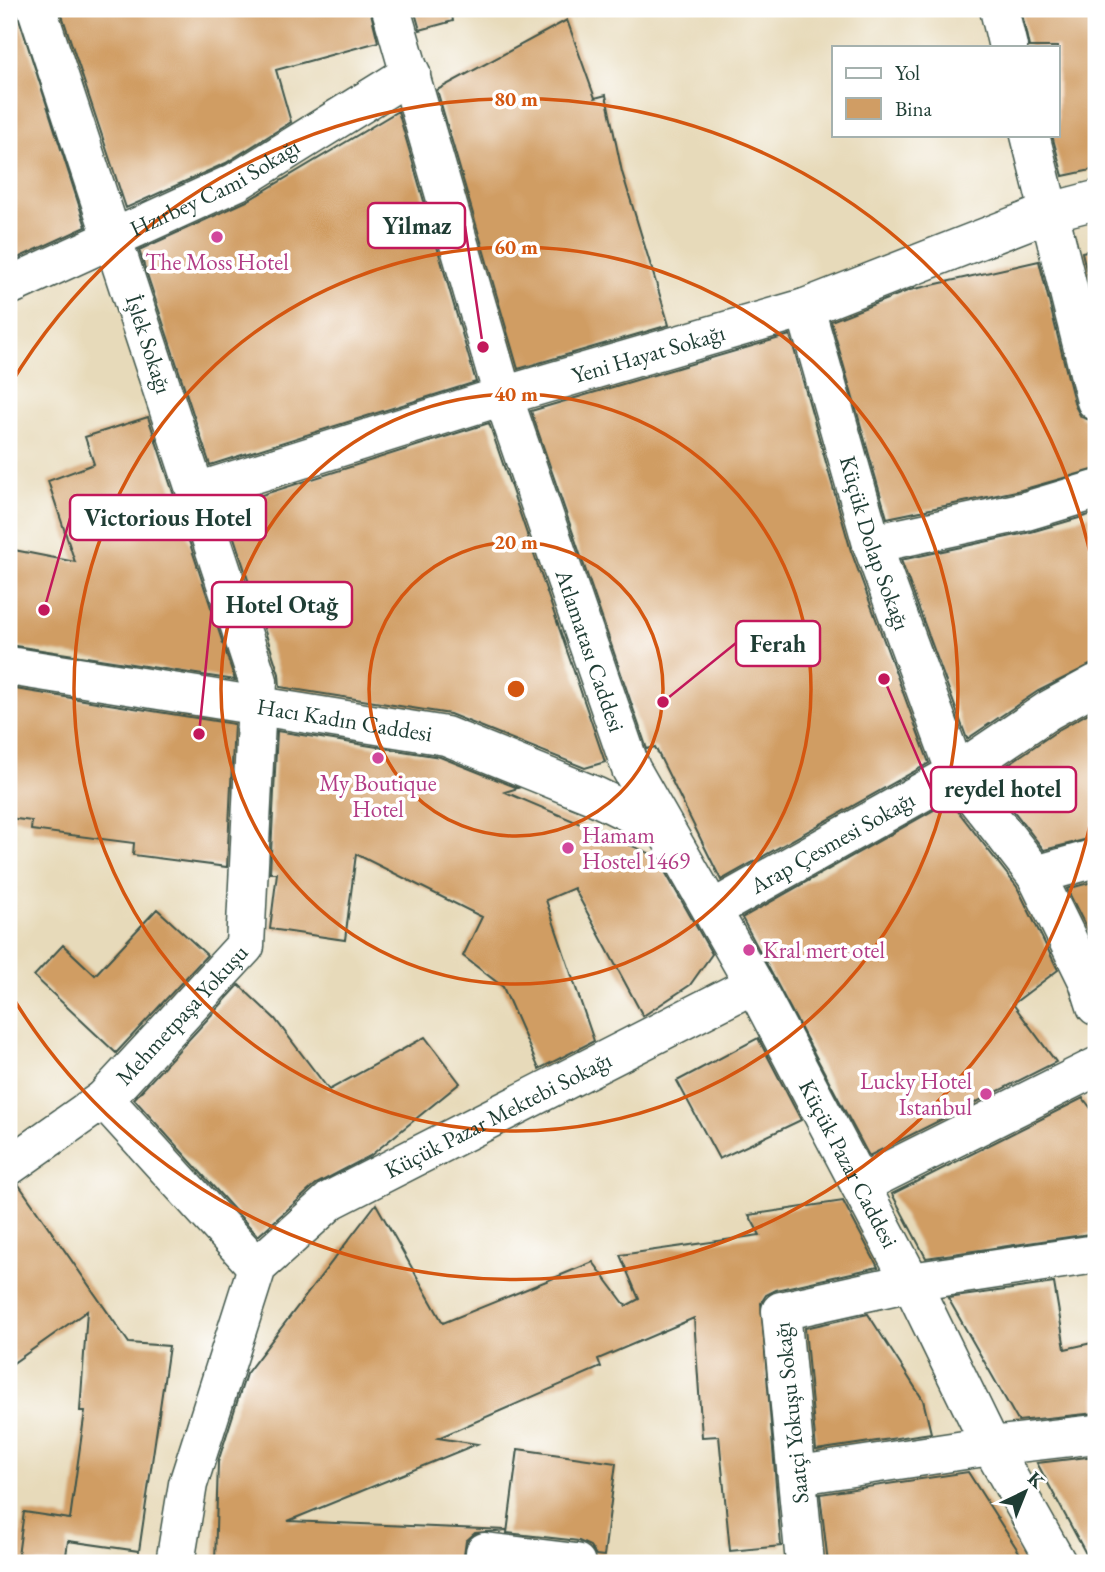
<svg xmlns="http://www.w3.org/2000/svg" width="1105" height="1572" viewBox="0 0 1105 1572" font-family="'EB Garamond',serif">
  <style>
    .built { fill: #e7daba; fill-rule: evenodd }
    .building { fill: #d09d64 }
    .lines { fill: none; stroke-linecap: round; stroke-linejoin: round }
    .minor-casing { stroke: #3f554a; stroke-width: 41 }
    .minor { stroke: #fff; stroke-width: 38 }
    .ring { fill: none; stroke: #d45610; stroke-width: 3.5 }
    .hotel-dot { fill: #d1479c; stroke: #fff; stroke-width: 2.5 }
    .labels { text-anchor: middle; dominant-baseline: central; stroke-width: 7; stroke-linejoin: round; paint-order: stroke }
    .street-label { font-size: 23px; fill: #1f3d34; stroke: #fff }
    .hotel-label { font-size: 23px; fill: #b23c85; stroke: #fff }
    .centre { fill: #d45610; stroke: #fff; stroke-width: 3.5 }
    .ring-label { font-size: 21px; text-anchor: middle; font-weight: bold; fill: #d45610; stroke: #fff; stroke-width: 7; stroke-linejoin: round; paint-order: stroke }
    .leader { fill: none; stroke: #c2185b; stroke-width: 2.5 }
    .callout-dot { fill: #c2185b; stroke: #fff; stroke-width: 2.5 }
    .callout { fill: #fff; stroke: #c2185b; stroke-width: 2.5 }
    .callout-label { font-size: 24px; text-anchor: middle; font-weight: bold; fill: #1f3d34 }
  </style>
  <rect width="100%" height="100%" fill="#fff"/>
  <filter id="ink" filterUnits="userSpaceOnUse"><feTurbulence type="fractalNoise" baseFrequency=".0143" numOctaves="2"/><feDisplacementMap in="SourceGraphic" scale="14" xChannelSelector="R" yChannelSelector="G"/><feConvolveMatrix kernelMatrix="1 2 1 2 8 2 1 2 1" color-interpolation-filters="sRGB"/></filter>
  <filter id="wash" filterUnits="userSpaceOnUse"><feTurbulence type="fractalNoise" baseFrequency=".00686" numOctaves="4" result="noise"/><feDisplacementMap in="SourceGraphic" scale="28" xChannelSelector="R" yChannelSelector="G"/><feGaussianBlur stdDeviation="1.57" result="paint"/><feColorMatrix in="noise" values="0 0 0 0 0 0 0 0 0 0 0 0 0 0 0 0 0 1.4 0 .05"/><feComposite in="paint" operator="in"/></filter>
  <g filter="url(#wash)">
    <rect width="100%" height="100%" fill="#f5dec5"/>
    <!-- built -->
    <path class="built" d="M 9,9 L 1096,9 L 1096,1563 L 9,1563 ZM 834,47 L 1058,47 L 1058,135 L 834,135 Z"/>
    <g id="blocks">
      <!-- building -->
      <path class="building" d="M 9,9 L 16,9 L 86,227 L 9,262 Z
        M 60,9 L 370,9 L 378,42 L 276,70 L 291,122 L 226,163 L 126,208 Z
        M 414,9 L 451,9 L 453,21 L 420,30 Z
        M 1021,9 L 1096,9 L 1096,169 L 1063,176 L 1052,135 L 1058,135 L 1058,47 L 1029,47 Z
        M 567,20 L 595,98 L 606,95 L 622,172 L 669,325 L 518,369 L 437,90 Z
        M 398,111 L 476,382 L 210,465 L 139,250 L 247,201 Z
        M 1096,249 L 1096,311 L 1082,252 Z
        M 1039,261 L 1075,406 L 1081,417 L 1096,422 L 1096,469 L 1021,490 L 887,518 L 831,321 L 910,290 Z
        M 790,335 L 851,551 L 929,763 L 721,880 L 655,747 L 647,749 L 531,411 Z
        M 148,417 L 235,680 L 9,645 L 9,549 L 75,562 L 48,481 L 94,464 L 85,437 Z
        M 489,423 L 605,762 L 585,768 L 450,714 L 280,687 L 279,674 L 224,507 Z
        M 1096,513 L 1096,662 L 1038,691 L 967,739 L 901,560 L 1031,532 Z
        M 9,688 L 234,724 L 227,867 L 133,855 L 134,843 L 31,830 L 32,821 L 9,818 Z
        M 1096,709 L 1096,837 L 1044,850 L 988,778 L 1060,729 Z
        M 277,731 L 440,757 L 518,788 L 505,792 L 656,856 L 712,954 L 690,985 L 643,1016 L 574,888 L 546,900 L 594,1041 L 539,1069 L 503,987 L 463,956 L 482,917 L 356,854 L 345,940 L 270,929 L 277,873 L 270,873 Z
        M 950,801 L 1017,887 L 1058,970 L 1013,1004 L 1056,1062 L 869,1156 L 742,918 Z
        M 1096,881 L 1096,942 L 1094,943 L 1067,889 Z
        M 157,909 L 207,955 L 116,1053 L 34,976 L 63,945 L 95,975 Z
        M 239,985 L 275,1019 L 329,1090 L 425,1037 L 460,1083 L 370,1156 L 316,1184 L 258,1236 L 134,1099 Z
        M 758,1038 L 801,1120 L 719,1159 L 677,1081 Z
        M 1083,1098 L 1096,1115 L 1096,1233 L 926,1258 L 892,1194 Z
        M 19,1185 L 129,1343 L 169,1346 L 139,1551 L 68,1541 L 65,1563 L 17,1563 L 24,1512 L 70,1519 L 85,1411 L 80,1411 L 87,1311 L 9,1366 L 9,1187 Z
        M 843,1201 L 878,1267 L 776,1290 L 766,1295 L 761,1303 L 781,1546 L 730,1551 L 719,1436 L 702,1437 L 694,1318 L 598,1359 L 601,1367 L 438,1438 L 477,1444 L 288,1521 L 507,1530 L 475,1533 L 466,1541 L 463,1563 L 215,1563 L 218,1462 L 246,1374 L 376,1204 L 443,1323 L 593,1262 L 626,1306 L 639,1299 L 620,1255 L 760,1235 L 749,1215 Z
        M 1054,1283 L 1065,1349 L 1096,1342 L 1096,1413 L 1018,1421 L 948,1298 Z
        M 868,1314 L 923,1400 L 931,1433 L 816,1450 L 805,1328 Z
        M 518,1449 L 616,1463 L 604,1556 L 596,1555 L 590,1546 L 579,1541 L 507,1533 Z
        M 1096,1456 L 1096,1563 L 1091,1563 L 1037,1463 Z
        M 968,1472 L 1026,1563 L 828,1563 L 820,1494 Z"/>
    </g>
  </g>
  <g filter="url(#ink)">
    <use href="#blocks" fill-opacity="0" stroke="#3f554a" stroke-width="2"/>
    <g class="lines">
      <defs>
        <g id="minor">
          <path id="s1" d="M 391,9 L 503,396 L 631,769 L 754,984 L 911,1282 L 991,1446 L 1057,1563"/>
          <path d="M 999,9 L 1008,47"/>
          <path d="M 1030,135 L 1096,401"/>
          <path id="s2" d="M 9,286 L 236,182 L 411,73"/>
          <path id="s3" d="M 805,308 L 872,544 L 956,773 L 1036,875 L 1088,981 L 1096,1006"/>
          <path id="s4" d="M 197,492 L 503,396 L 805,308 L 1050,212 L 1096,200"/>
          <path d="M 872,544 L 1026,511 L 1096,490"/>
          <path id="s5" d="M 9,666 L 446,736 L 595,796 L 665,830"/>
          <path d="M 1036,875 L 1096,858"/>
          <path id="s6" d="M 712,910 L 956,773 L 1049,710 L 1096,684"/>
          <path d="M 104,1099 L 257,1267"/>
          <path id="s7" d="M 9,1166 L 104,1099 L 245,946 L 258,681 L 37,9"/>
          <path d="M 860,1185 L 1096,1067"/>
          <path d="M 799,1475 L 991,1446 L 1096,1434"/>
          <path id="s8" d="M 175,1563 L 188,1484 L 257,1267 L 331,1200 L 754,984"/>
          <path d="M 485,1563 L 485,1552 L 576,1563"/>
          <path d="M 805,1563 L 781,1311 L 911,1282 L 1096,1254"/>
        </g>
      </defs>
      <!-- minor casing -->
      <use href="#minor" class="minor-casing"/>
      <!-- minor -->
      <use href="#minor" class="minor"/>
    </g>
  </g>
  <!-- distance rings -->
  <g class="ring">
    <circle cx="516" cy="689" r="147"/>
    <circle cx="516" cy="689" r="295"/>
    <circle cx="516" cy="689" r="442"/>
    <path d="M1096 797A590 590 0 0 1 10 993M10 385A590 590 0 0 1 1096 581"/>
  </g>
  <!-- markers -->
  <g class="hotel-dot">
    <circle cx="217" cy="237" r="7"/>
    <circle cx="378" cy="758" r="7"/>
    <circle cx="568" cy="848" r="7"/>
    <circle cx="749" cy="950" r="7"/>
    <circle cx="986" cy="1094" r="7"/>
  </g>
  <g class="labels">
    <!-- street labels -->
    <g class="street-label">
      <text stroke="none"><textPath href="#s2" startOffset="228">Hzırbey Cami Sokağı</textPath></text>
      <text transform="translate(149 344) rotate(72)">İşlek Sokağı</text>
      <text stroke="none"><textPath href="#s4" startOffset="472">Yeni Hayat Sokağı</textPath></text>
      <text stroke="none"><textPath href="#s3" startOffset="245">Küçük Dolap Sokağı</textPath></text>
      <text stroke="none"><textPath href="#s1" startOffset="672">Atlamatası Caddesi</textPath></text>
      <text stroke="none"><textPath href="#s5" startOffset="340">Hacı Kadın Caddesi</textPath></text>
      <text stroke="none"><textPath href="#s6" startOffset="138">Arap Çesmesi Sokağı</textPath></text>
      <text stroke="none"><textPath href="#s7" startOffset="231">Mehmetpaşa Yokuşu</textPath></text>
      <text stroke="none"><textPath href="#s8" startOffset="595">Küçük Pazar Mektebi Sokağı</textPath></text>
      <text stroke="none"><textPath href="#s1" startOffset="1248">Küçük Pazar Caddesi</textPath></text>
      <text transform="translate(791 1413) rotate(-96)">Saatçi Yokuşu Sokağı</text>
    </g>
    <!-- hotel labels -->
    <g class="hotel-label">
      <text x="217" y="262">The Moss Hotel</text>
      <text x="378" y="783">My Boutique<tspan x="378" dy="26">Hotel</tspan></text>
      <text x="582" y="835" text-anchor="start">Hamam<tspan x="582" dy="26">Hostel 1469</tspan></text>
      <text x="763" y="950" text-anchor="start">Kral mert otel</text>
      <text x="972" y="1081" text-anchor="end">Lucky Hotel<tspan x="972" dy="26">Istanbul</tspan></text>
    </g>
  </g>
  <circle cx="516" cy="689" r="10" class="centre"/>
  <g class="ring-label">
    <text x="516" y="106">80 m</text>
    <text x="516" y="254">60 m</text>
    <text x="516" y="401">40 m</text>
    <text x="516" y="549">20 m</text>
  </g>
  <!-- callouts -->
  <path class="leader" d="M483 347L465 226M44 610L70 518M199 734L212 605M663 702L736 643M884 679L931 789"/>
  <g class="callout-dot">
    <circle cx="483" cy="347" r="7"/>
    <circle cx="44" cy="610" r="7"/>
    <circle cx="199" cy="734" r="7"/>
    <circle cx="663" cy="702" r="7"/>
    <circle cx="884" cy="679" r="7"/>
  </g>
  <g class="callout">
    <rect x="368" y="203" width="97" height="45" rx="7"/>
    <rect x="70" y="495" width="196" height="45" rx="7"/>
    <rect x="212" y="582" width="140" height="45" rx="7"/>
    <rect x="736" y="621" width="84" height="45" rx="7"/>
    <rect x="931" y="767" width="145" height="45" rx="7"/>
  </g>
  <g class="callout-label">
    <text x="417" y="234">Yilmaz</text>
    <text x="168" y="526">Victorious Hotel</text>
    <text x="282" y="613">Hotel Otağ</text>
    <text x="778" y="652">Ferah</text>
    <text x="1003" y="797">reydel hotel</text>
  </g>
  <!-- margin -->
  <rect width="1105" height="1572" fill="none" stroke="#fff" stroke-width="35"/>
  <!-- legend -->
  <rect x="832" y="46" width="228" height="91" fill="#ffffff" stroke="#a5b1ae" stroke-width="2"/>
  <rect x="846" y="68" width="35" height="10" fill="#ffffff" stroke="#a5b1ae" stroke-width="2"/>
  <text x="895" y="80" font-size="21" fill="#1f3d34">Yol</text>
  <rect x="846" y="98" width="35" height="21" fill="#d09d64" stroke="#a5b1ae" stroke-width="2"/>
  <text x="895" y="116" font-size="21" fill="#1f3d34">Bina</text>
  <!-- north arrow -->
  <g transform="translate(1025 1492) rotate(43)" stroke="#ffffff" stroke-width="5" paint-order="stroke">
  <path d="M0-5L12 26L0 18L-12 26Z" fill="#1f3d34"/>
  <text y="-10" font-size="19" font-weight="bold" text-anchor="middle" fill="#1f3d34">K</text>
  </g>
</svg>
